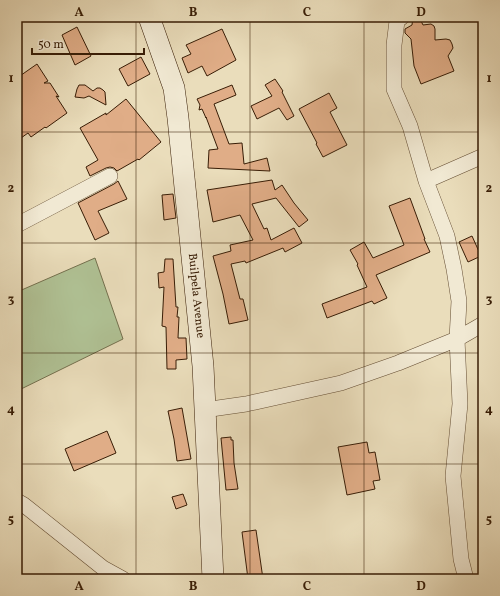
<svg xmlns="http://www.w3.org/2000/svg" width="500" height="596" viewBox="0 0 500 596" font-family="Vollkorn,serif">
  <style>
    .green { fill: #b0c295; stroke: #74704e }
    .building { fill: #e0ad87; stroke: #381d06 }
    .lines { fill: none; stroke-linecap: round; stroke-linejoin: round }
    .street-casing { stroke: #644d33; stroke-width: 16 }
    .secondary-casing { stroke: #381d06; stroke-width: 22 }
    .street { stroke: #f1e9d3; stroke-width: 15 }
    .secondary { stroke: #f1e9d3; stroke-width: 21 }
    .grid { fill: none; stroke: #381d06; stroke-width: 1; stroke-opacity: 0.55 }
    .labels { text-anchor: middle; dominant-baseline: central; stroke-width: 4; stroke-linejoin: round; paint-order: stroke }
    .street-label { font-size: 12px; fill: #381d06; stroke: #f1e9d3 }
    .neatline { fill: none; stroke: #381d06; stroke-width: 1.5 }
    .grid-label { font-size: 13px; text-anchor: middle; font-weight: bold; fill: #381d06 }
  </style>
  <rect width="100%" height="100%" fill="#eaddbb"/>
  <filter id="stains"><feTurbulence type="fractalNoise" baseFrequency=".005" numOctaves="4"/><feColorMatrix values="0 0 0 0 .2 0 0 0 0 .09 0 0 0 0 .02 0 0 0 .5 -.17"/></filter>
  <radialGradient id="worn" r=".72"><stop offset=".6" stop-color="#630" stop-opacity="0"/><stop offset="1" stop-color="#630" stop-opacity=".3"/></radialGradient>
  <!-- green -->
  <path class="green" d="M 95,258 L 123,339 L 17,391 L 17,292 Z"/>
  <!-- building -->
  <path class="building" d="M 413,17 L 419,17 L 423,25 L 431,24 L 434,26 L 435,29 L 435,40 L 446,39 L 450,40 L 452,44 L 453,48 L 448,56 L 454,71 L 421,84 L 414,66 L 411,39 L 405,33 L 405,29 L 412,25 Z
    M 77,27 L 91,56 L 75,65 L 62,35 Z
    M 222,29 L 236,60 L 207,76 L 202,66 L 188,73 L 182,58 L 191,54 L 186,45 Z
    M 141,57 L 150,74 L 128,86 L 119,69 Z
    M 37,64 L 48,81 L 44,83 L 50,83 L 59,97 L 56,96 L 67,113 L 46,128 L 45,127 L 31,137 L 28,133 L 21,138 L 17,131 L 17,78 Z
    M 275,79 L 283,91 L 282,92 L 294,116 L 287,120 L 279,108 L 257,119 L 251,106 L 272,96 L 265,85 Z
    M 79,85 L 85,85 L 93,91 L 97,88 L 100,88 L 103,90 L 105,92 L 106,105 L 89,96 L 84,98 L 75,97 L 77,89 Z
    M 232,85 L 236,95 L 214,104 L 229,144 L 242,143 L 244,164 L 267,158 L 270,171 L 208,168 L 209,150 L 218,149 L 206,117 L 206,118 L 202,109 L 199,110 L 200,105 L 197,99 Z
    M 329,93 L 337,108 L 330,112 L 347,145 L 323,157 L 316,144 L 317,143 L 299,109 Z
    M 126,99 L 161,142 L 139,160 L 138,159 L 117,171 L 114,168 L 110,167 L 106,168 L 90,176 L 86,167 L 98,160 L 80,128 L 106,113 L 106,115 Z
    M 272,180 L 275,190 L 282,185 L 294,203 L 308,220 L 299,227 L 276,198 L 252,204 L 264,229 L 267,228 L 271,240 L 294,228 L 302,243 L 285,252 L 283,248 L 246,263 L 245,261 L 231,264 L 240,299 L 243,299 L 248,320 L 229,324 L 223,294 L 213,256 L 231,251 L 230,245 L 253,240 L 240,215 L 213,222 L 207,190 Z
    M 118,181 L 127,199 L 98,211 L 109,233 L 95,240 L 78,203 L 114,184 Z
    M 173,194 L 176,218 L 164,220 L 162,195 Z
    M 410,198 L 425,239 L 424,239 L 430,252 L 376,275 L 387,298 L 374,304 L 372,301 L 327,318 L 322,304 L 367,287 L 357,265 L 358,264 L 350,250 L 364,242 L 373,258 L 404,245 L 389,206 Z
    M 472,236 L 481,256 L 468,262 L 459,242 Z
    M 165,259 L 173,259 L 176,307 L 178,307 L 177,317 L 179,317 L 178,338 L 186,338 L 187,359 L 176,360 L 176,369 L 167,369 L 166,327 L 162,326 L 164,287 L 159,288 L 158,273 L 164,272 Z
    M 182,408 L 191,459 L 177,461 L 174,439 L 168,411 Z
    M 107,431 L 116,453 L 74,471 L 65,449 Z
    M 231,437 L 231,440 L 233,440 L 234,463 L 238,489 L 226,490 L 221,438 Z
    M 367,442 L 369,453 L 375,452 L 380,480 L 373,481 L 375,489 L 347,495 L 338,447 Z
    M 183,494 L 187,505 L 176,509 L 172,497 Z
    M 256,530 L 263,579 L 248,579 L 242,532 Z"/>
  <g class="lines">
    <defs>
      <path id="street" d="M 426,181 L 483,156
        M 17,225 L 110,176
        M 204,410 L 246,404 L 341,383 L 398,363 L 457,339 L 459,301 L 454,269 L 447,236 L 426,181 L 410,126 L 394,89 L 394,45 L 397,21 L 402,17
        M 17,501 L 24,505 L 103,568 L 123,579
        M 466,579 L 461,559 L 453,476 L 460,404 L 457,339 L 483,324"/>
      <g id="secondary">
        <path id="s1" d="M 149,17 L 174,88 L 178,118 L 203,366 L 213,579"/>
      </g>
    </defs>
    <!-- street casing -->
    <use href="#street" class="street-casing"/>
    <!-- secondary casing -->
    <use href="#secondary" class="secondary-casing"/>
    <!-- street -->
    <use href="#street" class="street"/>
    <!-- secondary -->
    <use href="#secondary" class="secondary"/>
  </g>
  <!-- grid -->
  <path class="grid" d="M 136,17 L 136,579M 250,17 L 250,579M 364,17 L 364,579M 17,132 L 483,132M 17,243 L 483,243M 17,353 L 483,353M 17,464 L 483,464"/>
  <g class="labels">
    <!-- street labels -->
    <g class="street-label">
      <text stroke="none"><textPath href="#s1" startOffset="284">Builpela Avenue</textPath></text>
    </g>
  </g>
  <!-- margin -->
  <rect width="500" height="596" fill="none" stroke="#eaddbb" stroke-width="44"/>
  <!-- scale -->
  <path d="M32 48v6h112v-6" fill="none" stroke="#381d06" stroke-width="2"/>
  <text x="38" y="48" font-size="12" fill="#381d06" stroke="#f1e9d3" stroke-width="3" paint-order="stroke">50 m</text>
  <rect x="22" y="22" width="456" height="552" class="neatline"/>
  <g class="grid-label">
    <text x="79" y="16">A</text>
    <text x="193" y="16">B</text>
    <text x="307" y="16">C</text>
    <text x="421" y="16">D</text>
    <text x="11" y="82">1</text>
    <text x="489" y="82">1</text>
    <text x="11" y="192">2</text>
    <text x="489" y="192">2</text>
    <text x="11" y="303">3</text>
    <text x="489" y="303">3</text>
    <text x="11" y="413">4</text>
    <text x="489" y="413">4</text>
    <text x="11" y="523">5</text>
    <text x="489" y="523">5</text>
    <text x="79" y="590">A</text>
    <text x="193" y="590">B</text>
    <text x="307" y="590">C</text>
    <text x="421" y="590">D</text>
  </g>
  <rect width="100%" height="100%" filter="url(#stains)"/>
  <rect width="100%" height="100%" fill="url(#worn)"/>
</svg>
